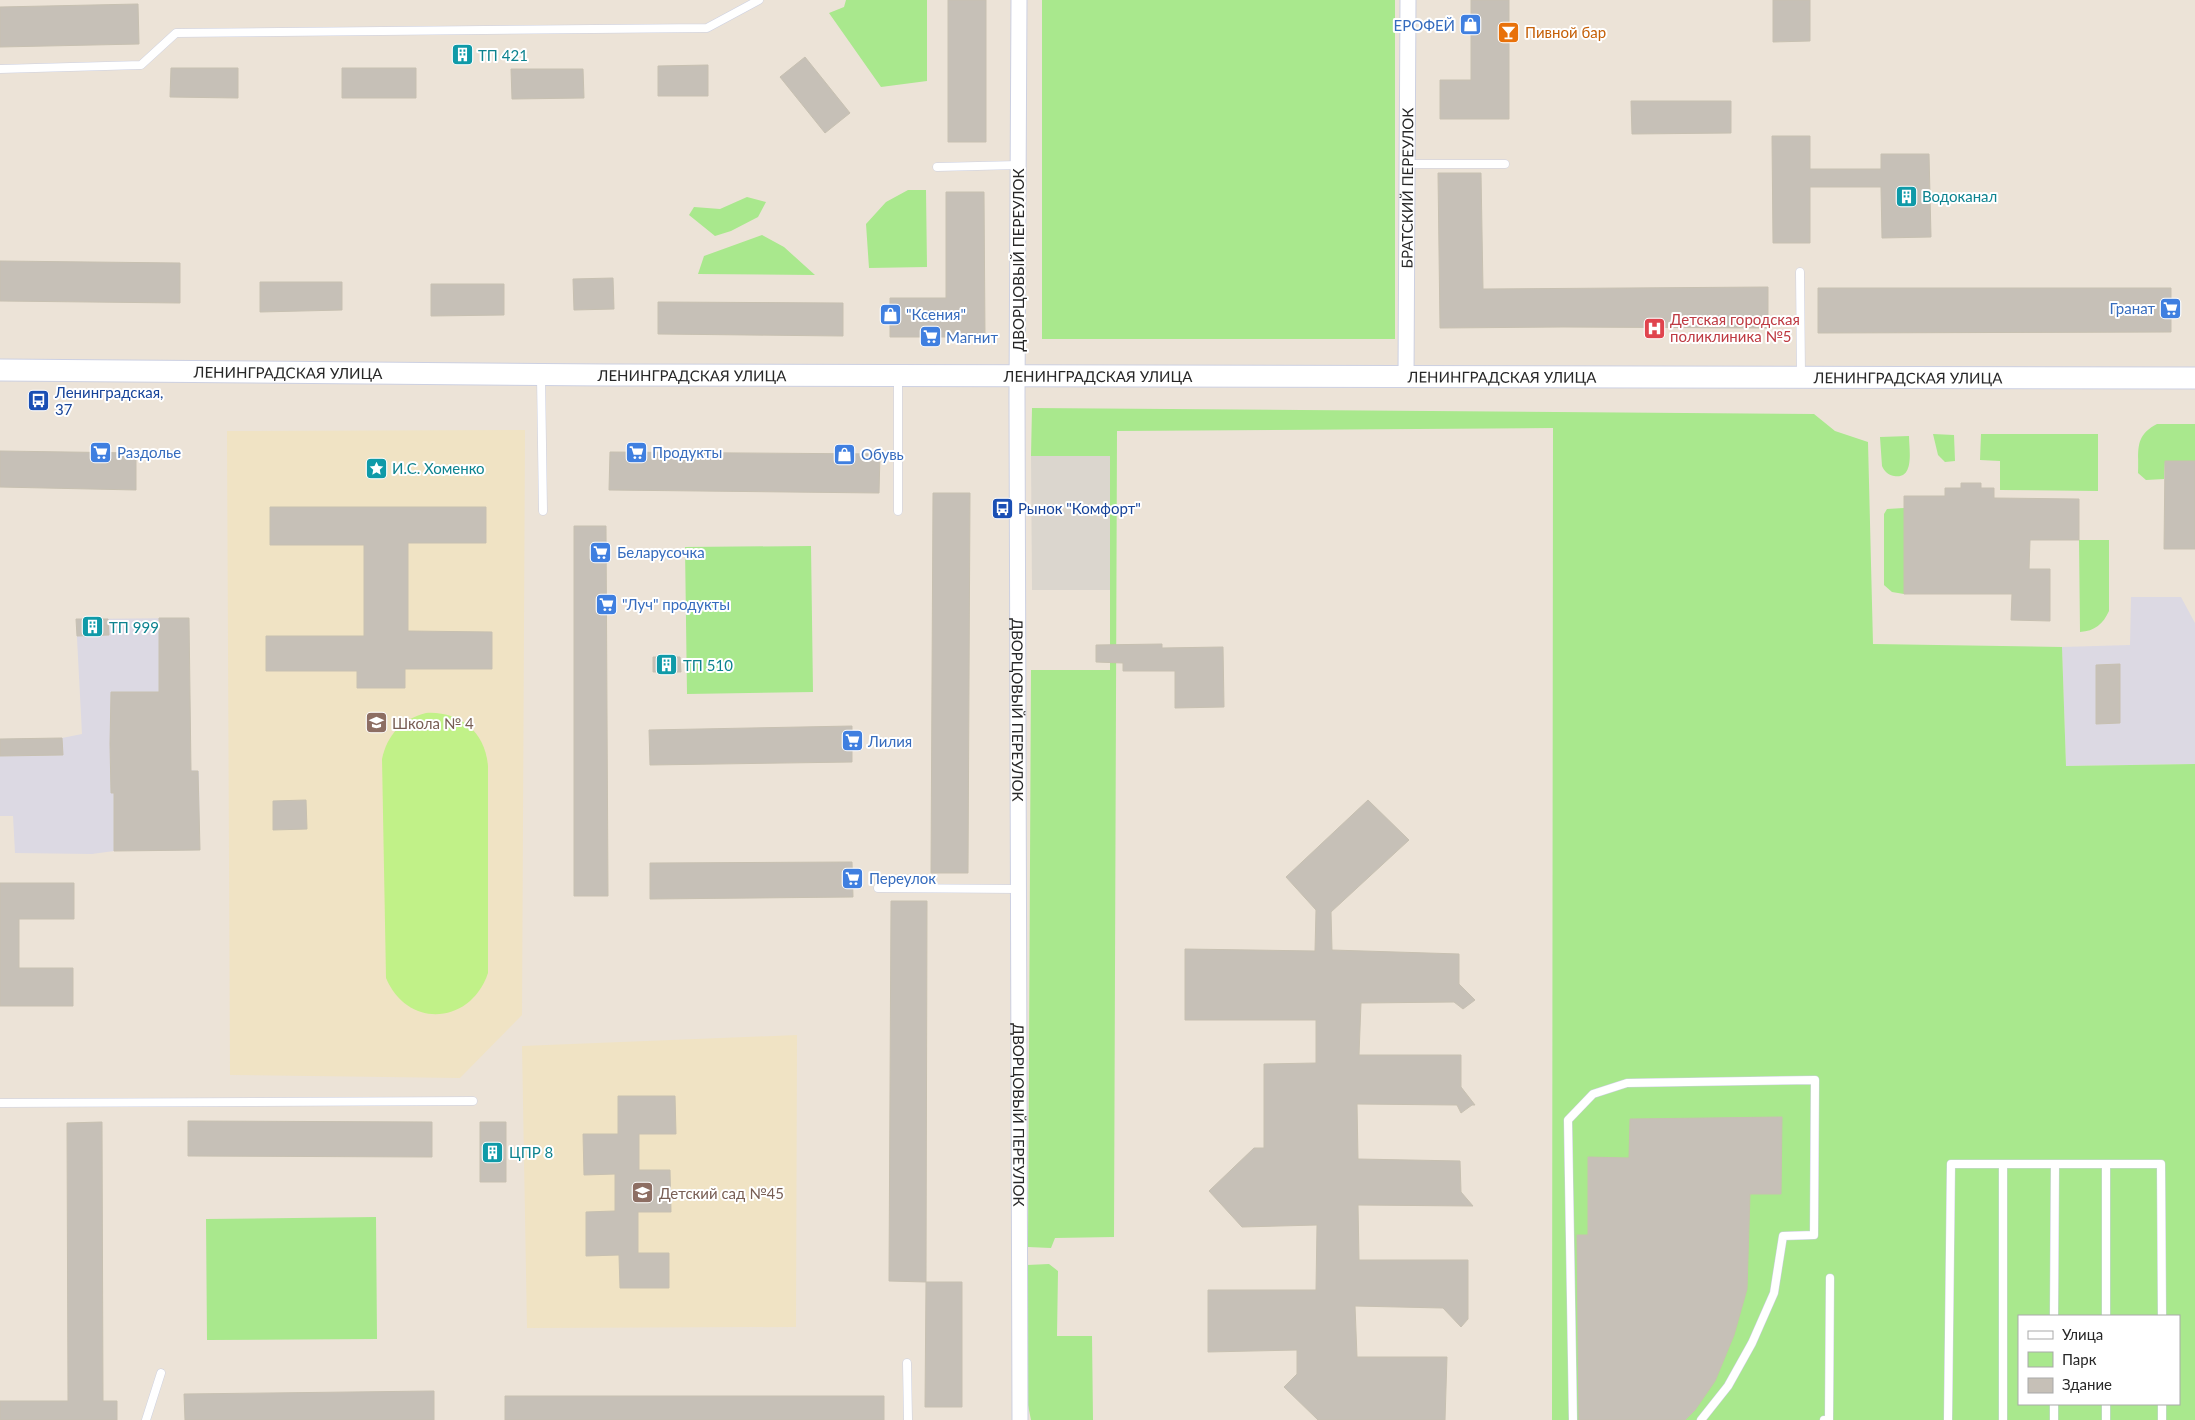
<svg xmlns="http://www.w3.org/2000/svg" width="2195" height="1420" viewBox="0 0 2195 1420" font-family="Lato,sans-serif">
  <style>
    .industrial { fill: #dcd9e3 }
    .education { fill: #f0e3c4 }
    .green { fill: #a9e88d; fill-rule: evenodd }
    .pitch { fill: #c1f188 }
    .plaza { fill: #dbd6ce }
    .building { fill: #c6c0b7; stroke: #c7c0b1 }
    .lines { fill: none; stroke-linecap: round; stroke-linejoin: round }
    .lane-casing { stroke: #ccd0e2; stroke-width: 9 }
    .street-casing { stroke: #ccd0e2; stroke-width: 17 }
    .secondary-casing { stroke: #ccd0e2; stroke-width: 23 }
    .lane { stroke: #fff; stroke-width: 8 }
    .street { stroke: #fff; stroke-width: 15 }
    .secondary { stroke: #fff; stroke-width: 21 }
    .labels { text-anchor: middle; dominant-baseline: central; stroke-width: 4; stroke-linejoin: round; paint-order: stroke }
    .shop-label { font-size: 15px; fill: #366cbe; stroke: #fff; text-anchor: start }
    .food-label { font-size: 15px; fill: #c56008; stroke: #fff; text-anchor: start }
    .culture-label { font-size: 15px; fill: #0d838f; stroke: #fff; text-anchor: start }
    .street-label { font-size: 15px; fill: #272727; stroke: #fff }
    .health-label { font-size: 15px; fill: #be3a42; stroke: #fff; text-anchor: start }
    .transit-label { font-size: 15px; fill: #164399; stroke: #fff; text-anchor: start }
    .education-label { font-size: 15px; fill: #785e54; stroke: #fff; text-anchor: start }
  </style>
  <rect width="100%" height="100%" fill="#ece3d7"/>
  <!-- industrial -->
  <path class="industrial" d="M 2131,597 L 2181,597 L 2195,623 L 2195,764 L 2066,766 L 2062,647 L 2130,645 Z
    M 189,618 L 191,770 L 199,771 L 200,850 L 114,851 L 92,854 L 15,853 L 13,816 L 0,816 L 0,739 L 62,738 L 82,734 L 76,619 Z"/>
  <!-- education -->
  <path class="education" d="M 525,430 L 522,1015 L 460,1078 L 230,1075 L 227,431 Z
    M 797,1035 L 796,1327 L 527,1328 L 522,1046 Z"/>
  <!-- green -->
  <path class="green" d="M 846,0 L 927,0 L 927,81 L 881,87 L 829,13 L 844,7 Z
    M 1042,0 L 1395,0 L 1395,339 L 1042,339 Z
    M 908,190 L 926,190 L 927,267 L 869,268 L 866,224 L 886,202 Z
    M 747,197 L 766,202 L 758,217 L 731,231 L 715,236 L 689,215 L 694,207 L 720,209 Z
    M 762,235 L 784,247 L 815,275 L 698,274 L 704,256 Z
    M 1032,408 L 1814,414 L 1835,431 L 1868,442 L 1873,644 L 2062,647 L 2066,766 L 2195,764 L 2195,1420 L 1552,1420 L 1553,428 L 1117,431 L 1114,1237 L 1055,1238 L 1051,1248 L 1028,1247 L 1031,670 L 1110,670 L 1110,456 L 1031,456 ZM 2019,1316 L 2179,1316 L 2179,1404 L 2019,1404 Z
    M 2157,424 L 2195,424 L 2195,461 L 2165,461 L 2164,479 L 2146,480 L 2138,473 C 2139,450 2134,436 2157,424 Z
    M 1933,434 L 1954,435 L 1955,461 L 1945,462 L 1938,455 Z
    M 1981,434 L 2098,434 L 2098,491 L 2000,490 L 2000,461 L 1980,460 Z
    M 1909,436 C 1909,449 1915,480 1894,476 C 1888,475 1884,471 1882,466 L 1880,437 Z
    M 1904,508 L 1904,594 L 1892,592 L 1884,585 L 1884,514 L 1887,509 Z
    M 2079,540 L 2109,540 L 2109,611 C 2103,624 2095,631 2080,632 Z
    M 811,546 L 813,692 L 687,694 L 685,547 Z
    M 376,1217 L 377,1339 L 207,1340 L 206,1219 Z
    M 1049,1264 L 1058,1271 L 1057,1336 L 1092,1336 L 1093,1420 L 1031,1420 L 1026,1395 L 1027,1265 Z"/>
  <!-- pitch -->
  <path class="pitch" d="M 426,713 C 459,711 485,731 488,766 L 488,973 C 471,1024 408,1030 386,978 L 382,759 C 387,735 402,719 426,713 Z"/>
  <!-- plaza -->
  <path class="plaza" d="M 1031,456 L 1110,456 L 1110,590 L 1032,590 Z"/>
  <!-- building -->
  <path class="building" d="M 948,0 L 986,0 L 986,142 L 948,142 Z
    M 1471,0 L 1509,0 L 1509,119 L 1440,119 L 1440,80 L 1471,80 Z
    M 1773,0 L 1810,0 L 1810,41 L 1773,42 Z
    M 138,4 L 139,44 L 0,47 L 0,7 Z
    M 805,57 L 850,113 L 825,133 L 780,77 Z
    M 708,65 L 708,96 L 658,96 L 658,66 Z
    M 171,68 L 238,68 L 238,98 L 170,97 Z
    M 342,68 L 416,68 L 416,98 L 342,98 Z
    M 511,69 L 583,69 L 584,98 L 512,99 Z
    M 1631,101 L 1731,101 L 1731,133 L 1632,134 Z
    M 1772,136 L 1810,136 L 1810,169 L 1881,169 L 1881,154 L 1929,154 L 1931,237 L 1882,238 L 1881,187 L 1810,187 L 1810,243 L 1773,243 Z
    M 1438,173 L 1481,173 L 1483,289 L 1768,287 L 1768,328 L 1564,327 L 1440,328 Z
    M 946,192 L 984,192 L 985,337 L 890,337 L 890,298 L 946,298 Z
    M 0,261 L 180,263 L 180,303 L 0,301 Z
    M 613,278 L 614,309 L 574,310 L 573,279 Z
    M 260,282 L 342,282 L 342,310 L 260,312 Z
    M 431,284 L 504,284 L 504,315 L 431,316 Z
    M 1818,288 L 2171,288 L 2171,332 L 1818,333 Z
    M 658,302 L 843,303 L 843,336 L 658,334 Z
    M 0,451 L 136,453 L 136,490 L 0,487 Z
    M 610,452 L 880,454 L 879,493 L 609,490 Z
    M 2165,461 L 2195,461 L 2195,549 L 2164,549 Z
    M 1961,483 L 1981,483 L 1981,488 L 1994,488 L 1994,498 L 2079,499 L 2079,540 L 2030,540 L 2029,569 L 2050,569 L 2050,621 L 2011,620 L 2012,594 L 1904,594 L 1904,496 L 1945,496 L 1945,488 L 1961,488 Z
    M 933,493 L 970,493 L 968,873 L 931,873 Z
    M 270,507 L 486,507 L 486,543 L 408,543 L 408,631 L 492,632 L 492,669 L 405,669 L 405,688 L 357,688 L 357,671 L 266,671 L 266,636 L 364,636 L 364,545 L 270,545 Z
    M 574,526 L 606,526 L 608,896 L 574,896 Z
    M 159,618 L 189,618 L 191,771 L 198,771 L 200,850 L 114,851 L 114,793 L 111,793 L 110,744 L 111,692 L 159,692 Z
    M 76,619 L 108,619 L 109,635 L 77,636 Z
    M 1162,644 L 1162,648 L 1223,647 L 1224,707 L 1175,708 L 1175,671 L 1123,671 L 1123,663 L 1096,662 L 1096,645 Z
    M 653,657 L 680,657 L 681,672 L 653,672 Z
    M 2120,664 L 2120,723 L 2096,724 L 2096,665 Z
    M 852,726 L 852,762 L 650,765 L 649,730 Z
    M 62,738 L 63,755 L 0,756 L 0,739 Z
    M 306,800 L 307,829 L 273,830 L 273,801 Z
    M 1368,800 L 1409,840 L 1331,912 L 1332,950 L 1459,954 L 1459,984 L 1475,1000 L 1463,1009 L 1454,1002 L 1361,1003 L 1359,1055 L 1461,1055 L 1461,1087 L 1475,1105 L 1472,1105 L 1461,1113 L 1457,1105 L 1357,1104 L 1358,1159 L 1460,1161 L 1461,1192 L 1473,1206 L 1358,1205 L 1359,1260 L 1468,1260 L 1468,1319 L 1461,1327 L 1443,1308 L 1355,1306 L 1357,1357 L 1447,1357 L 1445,1420 L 1318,1420 L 1284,1387 L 1297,1374 L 1297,1350 L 1208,1352 L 1208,1290 L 1316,1290 L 1317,1225 L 1242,1227 L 1209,1191 L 1254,1148 L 1264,1148 L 1264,1064 L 1316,1063 L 1316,1020 L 1185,1020 L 1185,949 L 1315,951 L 1316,910 L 1286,877 Z
    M 852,862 L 853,897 L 650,899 L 650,863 Z
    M 0,883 L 74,883 L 74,919 L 19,919 L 19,968 L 73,968 L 73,1006 L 0,1006 Z
    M 891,901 L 927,901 L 926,1282 L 889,1281 Z
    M 618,1096 L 675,1096 L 676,1134 L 639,1134 L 639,1170 L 670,1170 L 671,1212 L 638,1212 L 638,1253 L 669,1253 L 669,1288 L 620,1288 L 619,1255 L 586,1256 L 586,1212 L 615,1211 L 615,1174 L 584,1175 L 583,1134 L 618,1134 Z
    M 1782,1117 L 1781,1194 L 1750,1194 L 1747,1289 L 1734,1335 L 1715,1381 L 1695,1410 L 1685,1420 L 1579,1420 L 1577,1235 L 1588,1235 L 1588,1157 L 1629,1158 L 1630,1119 Z
    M 188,1121 L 432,1122 L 432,1157 L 188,1156 Z
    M 102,1122 L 103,1401 L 117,1401 L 117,1420 L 0,1420 L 0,1401 L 68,1401 L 67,1123 Z
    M 480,1122 L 506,1122 L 506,1182 L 480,1182 Z
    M 926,1282 L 962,1282 L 962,1407 L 925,1407 Z
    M 434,1391 L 434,1420 L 185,1420 L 184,1394 Z
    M 505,1396 L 884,1396 L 884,1420 L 505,1420 Z"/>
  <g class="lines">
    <defs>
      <path id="lane" d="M 0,69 L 141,65 L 176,33 L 707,28 L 759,0
        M 1407,164 L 1505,164
        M 937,167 L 1018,165
        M 1800,272 L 1801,375
        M 541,377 L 543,511
        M 898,378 L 898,511
        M 878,888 L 1018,889
        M 0,1103 L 473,1101
        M 2106,1164 L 2106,1316
        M 2054,1316 L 2055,1164
        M 907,1363 L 908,1420
        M 2106,1404 L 2106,1420
        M 2162,1404 L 2162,1420
        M 146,1420 L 161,1373
        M 1573,1420 L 1568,1120 L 1593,1094 L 1627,1083 L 1815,1080 L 1814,1235 L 1783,1236 L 1774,1293 L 1752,1343 L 1728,1386 L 1701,1420
        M 1824,1420 L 1829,1420 L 1830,1278
        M 1948,1420 L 1951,1164 L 2161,1164 L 2162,1316
        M 2003,1420 L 2003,1164
        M 2054,1420 L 2054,1404"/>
      <g id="street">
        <path id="s1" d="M 1019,0 L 1017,397 L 1020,1420"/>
        <path id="s2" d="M 1406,377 L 1408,0"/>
      </g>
      <g id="secondary">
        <path id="s3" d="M 0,370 L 607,375 L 2195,378"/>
      </g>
    </defs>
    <!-- lane casing -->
    <use href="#lane" class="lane-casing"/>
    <!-- street casing -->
    <use href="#street" class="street-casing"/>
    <!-- secondary casing -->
    <use href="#secondary" class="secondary-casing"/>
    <!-- lane -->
    <use href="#lane" class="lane"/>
    <!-- street -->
    <use href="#street" class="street"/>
    <!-- secondary -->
    <use href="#secondary" class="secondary"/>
  </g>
  <!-- icons -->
  <defs>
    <symbol id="shop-square" viewBox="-11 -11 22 22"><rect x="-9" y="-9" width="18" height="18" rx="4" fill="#3f7fe0" stroke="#fff"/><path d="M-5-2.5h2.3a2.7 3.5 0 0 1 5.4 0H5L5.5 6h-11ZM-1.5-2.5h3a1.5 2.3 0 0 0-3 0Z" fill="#fff"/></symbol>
    <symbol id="bar-square" viewBox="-11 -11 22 22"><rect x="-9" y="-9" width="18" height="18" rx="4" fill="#e8710a" stroke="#fff"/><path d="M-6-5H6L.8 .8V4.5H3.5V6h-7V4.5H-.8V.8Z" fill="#fff"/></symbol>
    <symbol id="building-square" viewBox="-11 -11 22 22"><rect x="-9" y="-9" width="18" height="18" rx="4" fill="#0f9aa8" stroke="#fff"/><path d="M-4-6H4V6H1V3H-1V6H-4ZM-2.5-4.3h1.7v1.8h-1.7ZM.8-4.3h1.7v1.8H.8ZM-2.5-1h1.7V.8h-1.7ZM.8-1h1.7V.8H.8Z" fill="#fff"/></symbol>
    <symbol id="supermarket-square" viewBox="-11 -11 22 22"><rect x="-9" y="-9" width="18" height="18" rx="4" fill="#3f7fe0" stroke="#fff"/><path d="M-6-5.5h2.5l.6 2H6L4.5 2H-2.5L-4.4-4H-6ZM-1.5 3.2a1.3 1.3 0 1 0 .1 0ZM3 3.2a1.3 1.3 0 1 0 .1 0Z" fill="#fff"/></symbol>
    <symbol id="hospital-square" viewBox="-11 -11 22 22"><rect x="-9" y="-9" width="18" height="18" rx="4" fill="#e0444e" stroke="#fff"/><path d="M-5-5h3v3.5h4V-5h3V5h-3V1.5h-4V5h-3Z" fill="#fff"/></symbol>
    <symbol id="bus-square" viewBox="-11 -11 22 22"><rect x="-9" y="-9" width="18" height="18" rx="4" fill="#1a4fb4" stroke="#fff"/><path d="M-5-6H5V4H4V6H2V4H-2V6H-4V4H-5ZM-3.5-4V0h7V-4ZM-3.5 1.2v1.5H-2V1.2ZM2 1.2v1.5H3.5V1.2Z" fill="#fff"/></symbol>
    <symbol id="sight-square" viewBox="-11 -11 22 22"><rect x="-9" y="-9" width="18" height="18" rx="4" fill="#0f9aa8" stroke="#fff"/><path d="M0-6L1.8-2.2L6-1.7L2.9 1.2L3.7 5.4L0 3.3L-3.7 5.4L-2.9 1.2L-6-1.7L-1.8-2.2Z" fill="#fff"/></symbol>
    <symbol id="school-square" viewBox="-11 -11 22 22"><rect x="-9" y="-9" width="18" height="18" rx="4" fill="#8d6e63" stroke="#fff"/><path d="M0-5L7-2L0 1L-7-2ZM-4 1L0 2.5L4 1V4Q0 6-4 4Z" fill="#fff"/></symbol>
  </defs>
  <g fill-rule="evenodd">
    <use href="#shop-square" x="1458" y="12" width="25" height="25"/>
    <use href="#bar-square" x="1496" y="20" width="25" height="25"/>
    <use href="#building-square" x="450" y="42" width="25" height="25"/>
    <use href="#building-square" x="1894" y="184" width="25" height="25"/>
    <use href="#supermarket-square" x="2158" y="296" width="25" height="25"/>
    <use href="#shop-square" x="878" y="302" width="25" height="25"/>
    <use href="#hospital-square" x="1642" y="316" width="25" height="25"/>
    <use href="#supermarket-square" x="918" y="324" width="25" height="25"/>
    <use href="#bus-square" x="26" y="388" width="25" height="25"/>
    <use href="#supermarket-square" x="88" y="440" width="25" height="25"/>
    <use href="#supermarket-square" x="624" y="440" width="25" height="25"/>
    <use href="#shop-square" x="832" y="442" width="25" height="25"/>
    <use href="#sight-square" x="364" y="456" width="25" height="25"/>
    <use href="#bus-square" x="990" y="496" width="25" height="25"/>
    <use href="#supermarket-square" x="588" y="540" width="25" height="25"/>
    <use href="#supermarket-square" x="594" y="592" width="25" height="25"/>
    <use href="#building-square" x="80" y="614" width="25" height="25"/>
    <use href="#building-square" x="654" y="652" width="25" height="25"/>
    <use href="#school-square" x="364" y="710" width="25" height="25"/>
    <use href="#supermarket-square" x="840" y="728" width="25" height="25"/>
    <use href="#supermarket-square" x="840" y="866" width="25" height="25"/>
    <use href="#building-square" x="480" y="1140" width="25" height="25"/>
    <use href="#school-square" x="630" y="1180" width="25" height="25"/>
  </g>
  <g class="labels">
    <!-- shop labels -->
    <g class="shop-label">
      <text x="1455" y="25" text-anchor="end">ЕРОФЕЙ</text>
      <text x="2155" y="308" text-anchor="end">Гранат</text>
      <text x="906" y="314">"Ксения"</text>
      <text x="946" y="337">Магнит</text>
      <text x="117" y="452">Раздолье</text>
      <text x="652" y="452">Продукты</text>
      <text x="861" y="454">Обувь</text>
      <text x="617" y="552">Беларусочка</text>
      <text x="622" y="604">"Луч" продукты</text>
      <text x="868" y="741">Лилия</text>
      <text x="869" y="878">Переулок</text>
    </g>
    <!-- food labels -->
    <g class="food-label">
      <text x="1525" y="32">Пивной бар</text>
    </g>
    <!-- culture labels -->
    <g class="culture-label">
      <text x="478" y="55">ТП 421</text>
      <text x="1922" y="196">Водоканал</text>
      <text x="392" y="468">И.С. Хоменко</text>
      <text x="109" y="627">ТП 999</text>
      <text x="683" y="665">ТП 510</text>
      <text x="509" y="1152">ЦПР 8</text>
    </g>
    <!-- street labels -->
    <g class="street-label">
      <text stroke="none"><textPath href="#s2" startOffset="189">БРАТСКИЙ ПЕРЕУЛОК</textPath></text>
      <text transform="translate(1018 260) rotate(-90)">ДВОРЦОВЫЙ ПЕРЕУЛОК</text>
      <text stroke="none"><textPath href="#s3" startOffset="288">ЛЕНИНГРАДСКАЯ УЛИЦА</textPath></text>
      <text stroke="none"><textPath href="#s3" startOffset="692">ЛЕНИНГРАДСКАЯ УЛИЦА</textPath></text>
      <text stroke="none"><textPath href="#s3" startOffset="1098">ЛЕНИНГРАДСКАЯ УЛИЦА</textPath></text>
      <text stroke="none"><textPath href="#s3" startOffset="1502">ЛЕНИНГРАДСКАЯ УЛИЦА</textPath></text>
      <text stroke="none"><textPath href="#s3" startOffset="1908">ЛЕНИНГРАДСКАЯ УЛИЦА</textPath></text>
      <text stroke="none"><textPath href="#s1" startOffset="710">ДВОРЦОВЫЙ ПЕРЕУЛОК</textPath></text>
      <text stroke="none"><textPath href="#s1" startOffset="1115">ДВОРЦОВЫЙ ПЕРЕУЛОК</textPath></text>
    </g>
    <!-- health labels -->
    <g class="health-label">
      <text x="1670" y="319">Детская городская<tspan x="1670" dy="17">поликлиника №5</tspan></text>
    </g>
    <!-- transit labels -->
    <g class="transit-label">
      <text x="55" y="392">Ленинградская,<tspan x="55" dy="17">37</tspan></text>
      <text x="1018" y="508">Рынок "Комфорт"</text>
    </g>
    <!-- education labels -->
    <g class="education-label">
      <text x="392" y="723">Школа № 4</text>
      <text x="659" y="1193">Детский сад №45</text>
    </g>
  </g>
  <!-- legend -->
  <rect x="2018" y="1315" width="162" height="90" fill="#ffffff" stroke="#a9a9a9"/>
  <rect x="2028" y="1331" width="25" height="8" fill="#ffffff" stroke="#a9a9a9"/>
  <text x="2062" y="1340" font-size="15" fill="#272727">Улица</text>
  <rect x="2028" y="1352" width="25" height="15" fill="#a9e88d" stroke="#a9a9a9"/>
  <text x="2062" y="1365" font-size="15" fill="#272727">Парк</text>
  <rect x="2028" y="1378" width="25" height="15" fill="#c6c0b7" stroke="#a9a9a9"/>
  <text x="2062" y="1390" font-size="15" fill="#272727">Здание</text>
</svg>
